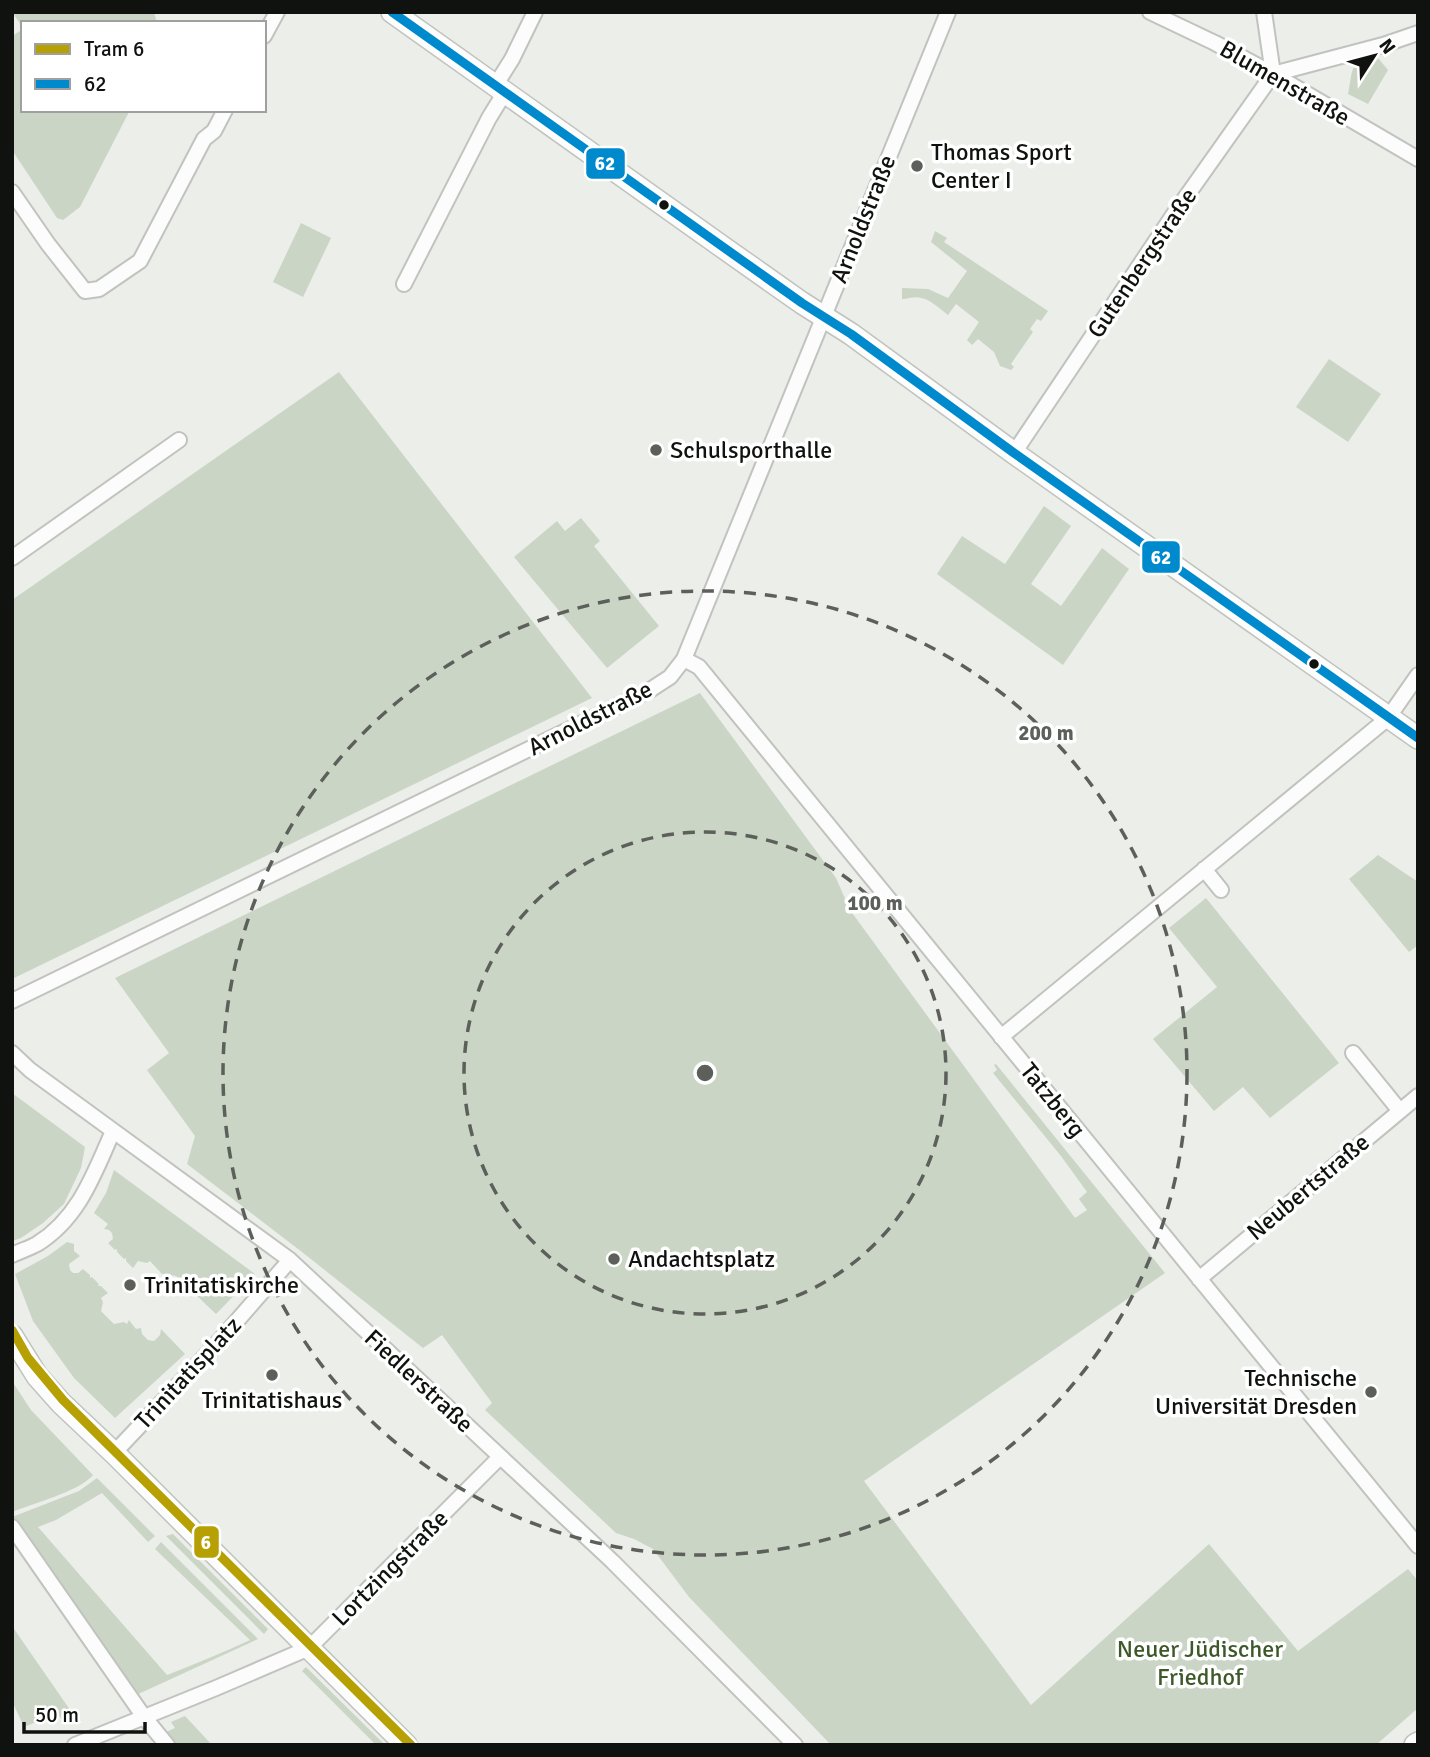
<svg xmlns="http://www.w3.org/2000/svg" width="1430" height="1757" viewBox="0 0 1430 1757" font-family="Signika,sans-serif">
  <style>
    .green { fill: #cbd5c6 }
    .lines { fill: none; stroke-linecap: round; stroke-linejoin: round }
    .street-casing { stroke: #c0c3be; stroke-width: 18 }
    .secondary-casing { stroke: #c0c3be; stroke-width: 24 }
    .street { stroke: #fcfcfc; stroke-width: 14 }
    .secondary { stroke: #fcfcfc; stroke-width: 21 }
    .bus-1-casing { stroke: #fff; stroke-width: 14 }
    .bus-1 { stroke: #008ace; stroke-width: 9 }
    .tram-1-casing { stroke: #fff; stroke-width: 14 }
    .tram-1 { stroke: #b7a004; stroke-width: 9 }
    .ring { fill: none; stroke: #5d5f5b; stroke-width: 3.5; stroke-dasharray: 12 9 }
    .poi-dot { fill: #5d5f5b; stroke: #fff; stroke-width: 2.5 }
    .bus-dot { fill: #10120f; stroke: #fff; stroke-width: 2.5 }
    .labels { text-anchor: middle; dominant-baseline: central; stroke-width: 7; stroke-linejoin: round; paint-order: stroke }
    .street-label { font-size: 24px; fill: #10120f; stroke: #fff }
    .poi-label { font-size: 24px; fill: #10120f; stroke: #fff; text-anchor: start }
    .park-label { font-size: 24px; fill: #3d592a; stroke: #fff }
    .centre { fill: #5d5f5b; stroke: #fff; stroke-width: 3.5 }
    .ring-label { font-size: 21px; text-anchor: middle; font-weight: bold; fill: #5d5f5b; stroke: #fff; stroke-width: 7; stroke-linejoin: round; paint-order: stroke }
    .line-badge { stroke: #fff; stroke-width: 2.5 }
    .badge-label { font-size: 19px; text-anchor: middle; font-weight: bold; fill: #fff }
  </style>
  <rect width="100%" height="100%" fill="#ebeee9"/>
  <!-- green -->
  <path class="green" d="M 12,12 L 154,12 L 157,23 L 23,23 L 23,28 Z
    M 23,29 L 23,110 L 130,110 L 80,207 L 63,220 L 57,218 L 12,150 L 12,36 Z
    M 1378,58 L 1388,70 L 1368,104 L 1348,94 C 1354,65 1348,64 1378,58 Z
    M 301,223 L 331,238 L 303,297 L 273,282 Z
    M 935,231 L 947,238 L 944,242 L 1048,311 L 1041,321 L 1037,319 L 1030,329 L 1033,332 L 1011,364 L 1014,367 L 1011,370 L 1000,366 L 994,352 L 978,339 L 972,345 L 967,340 L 979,322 L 956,304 L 948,315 C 940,309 930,299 921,298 C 915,296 908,299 902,299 L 902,288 L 928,289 L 948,298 L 967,271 L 931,242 Z
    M 1329,359 L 1381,394 L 1348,442 L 1296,407 Z
    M 339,372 L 592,698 L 12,979 L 12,600 Z
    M 1044,506 L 1071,526 L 1031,584 L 1061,606 L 1102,548 L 1129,569 L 1063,665 L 937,574 L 962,536 L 1005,564 Z
    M 581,518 L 600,541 L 594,546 L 659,626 L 607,668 L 514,557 L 557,521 L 565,531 Z
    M 700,693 L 836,878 L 850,910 L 1075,1218 L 1087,1210 L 1079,1199 L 1087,1192 L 1061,1156 L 993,1073 L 997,1070 L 994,1065 L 996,1064 L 1165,1273 L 864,1481 L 1031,1705 L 1209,1544 L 1298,1651 L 1408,1569 L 1418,1581 L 1418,1708 L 1376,1745 L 831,1745 L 689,1597 L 653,1549 L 634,1539 L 616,1533 L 485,1410 L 492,1403 L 442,1335 L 423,1348 L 302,1252 L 187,1164 L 195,1136 L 147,1070 L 169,1053 L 115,978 Z
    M 1378,855 L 1418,882 L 1418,945 L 1409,952 L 1349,879 Z
    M 1206,898 L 1339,1063 L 1270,1118 L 1243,1087 L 1214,1111 L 1153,1039 L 1217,987 L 1169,928 Z
    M 12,1093 L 85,1147 L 81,1168 L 64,1204 L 43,1223 L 21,1238 L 12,1241 Z
    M 114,1170 L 255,1274 L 216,1314 L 176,1276 L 162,1274 L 150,1261 L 147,1263 L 138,1261 L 133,1268 L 126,1261 L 126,1258 L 124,1259 L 117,1252 L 117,1249 L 115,1250 L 108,1243 L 113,1239 L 112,1233 L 109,1230 L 104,1229 L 108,1224 L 94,1213 L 106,1193 Z
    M 67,1242 L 74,1244 L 74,1251 L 80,1256 L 69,1264 L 70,1270 L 73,1273 L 78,1273 L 83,1269 L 90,1275 L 90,1278 L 92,1277 L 99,1284 L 98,1286 L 101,1286 L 108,1293 L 101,1298 L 103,1302 L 101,1311 L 114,1324 L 124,1322 L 127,1324 L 129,1320 L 136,1329 L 141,1328 L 142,1334 L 148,1340 L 154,1341 L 160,1335 L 161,1329 L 185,1354 L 115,1418 L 74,1378 L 33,1321 L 15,1274 L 48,1256 Z
    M 12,1381 L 31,1410 L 93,1475 C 80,1491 32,1504 12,1512 Z
    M 97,1478 L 155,1536 L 148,1542 L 102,1493 L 56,1520 L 38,1527 L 167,1675 C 195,1664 222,1653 250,1640 L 155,1549 L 161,1542 L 258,1639 L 134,1696 L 12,1522 L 12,1517 L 79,1491 Z
    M 173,1534 L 268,1629 L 264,1634 L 166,1536 Z
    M 12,1626 L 75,1717 L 63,1723 L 58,1713 L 24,1727 L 12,1701 Z
    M 306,1667 L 385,1745 L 376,1745 L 302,1671 Z
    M 185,1716 L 212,1745 L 170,1745 L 162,1734 L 175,1728 L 171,1722 Z"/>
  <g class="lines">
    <defs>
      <path id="street" d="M 1150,12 L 1215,43 L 1273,74 L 1418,159
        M 1264,12 L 1273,74
        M 264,36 L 277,12
        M 1273,74 L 1383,45 L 1418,33
        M 495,86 L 512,59 L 535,12
        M 12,192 L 48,244 L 85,291 L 99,289 L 140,261 L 204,139 L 214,131 L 225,110
        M 404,284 L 489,118 L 505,92
        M 1014,453 L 1176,211 L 1273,74
        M 12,558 L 179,440
        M 684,659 L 699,667 L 1418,1546
        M 1204,869 L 1221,890
        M 12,1001 L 650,690 L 670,677 L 684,659 L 948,12
        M 1001,1037 L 1388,718 L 1418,675
        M 12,1053 L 30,1070 L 290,1260 L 612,1561 L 795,1745
        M 1353,1053 L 1400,1111
        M 12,1255 C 20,1251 30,1248 37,1244 C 79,1218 94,1174 113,1131
        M 1199,1279 L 1418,1096
        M 114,1453 L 215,1346 L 290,1260
        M 12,1527 L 144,1717 L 167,1745
        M 75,1745 L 216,1688 L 309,1648 L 500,1457"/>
      <path id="secondary" d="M 392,12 L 724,248 L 802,303 L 851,334 L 1014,453 L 1418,738
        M 12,1336 L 37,1376 L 61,1403 L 114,1453 L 406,1745
        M 1415,1745 L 1418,1743"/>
    </defs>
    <!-- street casing -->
    <use href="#street" class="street-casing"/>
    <!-- secondary casing -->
    <use href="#secondary" class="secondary-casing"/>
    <!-- street -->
    <use href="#street" class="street"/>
    <!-- secondary -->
    <use href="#secondary" class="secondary"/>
    <defs>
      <path id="bus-1" d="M 392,12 L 802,303 L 851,334 L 1014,453 L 1418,738"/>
    </defs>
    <!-- bus-1 casing -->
    <use href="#bus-1" class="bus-1-casing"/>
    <!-- bus-1 -->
    <use href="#bus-1" class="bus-1"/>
    <defs>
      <path id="tram-1" d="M 12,1330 L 28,1358 L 63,1400 L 411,1745"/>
    </defs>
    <!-- tram-1 casing -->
    <use href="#tram-1" class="tram-1-casing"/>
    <!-- tram-1 -->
    <use href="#tram-1" class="tram-1"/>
  </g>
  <!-- distance rings -->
  <g class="ring">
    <circle cx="705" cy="1073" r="241"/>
    <circle cx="705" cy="1073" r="482"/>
  </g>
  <!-- markers -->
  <g class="poi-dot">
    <circle cx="917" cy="166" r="7"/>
    <circle cx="656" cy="450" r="7"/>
    <circle cx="614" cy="1259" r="7"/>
    <circle cx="130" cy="1285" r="7"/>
    <circle cx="272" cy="1375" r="7"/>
    <circle cx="1371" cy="1392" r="7"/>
  </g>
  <g class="bus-dot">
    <circle cx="664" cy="205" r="6"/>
    <circle cx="1314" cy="664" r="6"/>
  </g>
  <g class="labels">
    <!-- street labels -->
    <g class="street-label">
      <text transform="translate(1285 83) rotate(30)">Blumenstraße</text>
      <text transform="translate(863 219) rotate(-68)">Arnoldstraße</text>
      <text transform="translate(1142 263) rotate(-56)">Gutenbergstraße</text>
      <text transform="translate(590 718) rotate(-27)">Arnoldstraße</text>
      <text transform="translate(1053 1100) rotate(51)">Tatzberg</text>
      <text transform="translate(1308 1187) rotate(-40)">Neubertstraße</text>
      <text transform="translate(188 1373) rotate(-47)">Trinitatisplatz</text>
      <text transform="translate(419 1381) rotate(43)">Fiedlerstraße</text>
      <text transform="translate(390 1568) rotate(-45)">Lortzingstraße</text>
    </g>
    <!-- poi labels -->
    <g class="poi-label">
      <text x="931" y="152">Thomas Sport<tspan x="931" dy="28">Center I</tspan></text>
      <text x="670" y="450">Schulsporthalle</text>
      <text x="628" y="1259">Andachtsplatz</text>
      <text x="144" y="1285">Trinitatiskirche</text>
      <text x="1357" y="1378" text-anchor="end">Technische<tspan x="1357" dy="28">Universität Dresden</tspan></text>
      <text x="272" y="1400" text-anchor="middle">Trinitatishaus</text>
    </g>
    <!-- park labels -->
    <g class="park-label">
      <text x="1200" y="1649">Neuer Jüdischer<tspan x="1200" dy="28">Friedhof</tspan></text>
    </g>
  </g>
  <circle cx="705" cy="1073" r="10" class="centre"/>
  <g class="ring-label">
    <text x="1046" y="740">200 m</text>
    <text x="875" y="910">100 m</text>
  </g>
  <g class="line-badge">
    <rect x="585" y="147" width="41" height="33" rx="7" fill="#008ace"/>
    <rect x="1141" y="540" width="40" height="34" rx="7" fill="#008ace"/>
    <rect x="193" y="1525" width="27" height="34" rx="7" fill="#b7a004"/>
  </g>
  <g class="badge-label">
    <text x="605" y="170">62</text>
    <text x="1161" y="564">62</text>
    <text x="206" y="1549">6</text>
  </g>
  <!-- border -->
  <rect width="1430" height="1757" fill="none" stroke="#10120f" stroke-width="28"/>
  <!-- legend -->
  <rect x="21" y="21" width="245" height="91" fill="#ffffff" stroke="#9fa09f" stroke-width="2"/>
  <rect x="35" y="44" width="35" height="10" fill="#b7a004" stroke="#9fa09f" stroke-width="2"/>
  <text x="84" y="56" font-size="21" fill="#10120f">Tram 6</text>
  <rect x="35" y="79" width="35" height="10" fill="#008ace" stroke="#9fa09f" stroke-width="2"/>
  <text x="84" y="91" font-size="21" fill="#10120f">62</text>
  <!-- north arrow -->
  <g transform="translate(1374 56) rotate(54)" stroke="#ffffff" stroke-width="5" paint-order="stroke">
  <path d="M0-5L12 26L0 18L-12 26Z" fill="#10120f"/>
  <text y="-10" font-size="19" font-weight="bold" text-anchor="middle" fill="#10120f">N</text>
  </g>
  <!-- scale -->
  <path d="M24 1722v10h121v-10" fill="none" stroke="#10120f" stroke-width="3.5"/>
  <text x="35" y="1722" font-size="21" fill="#10120f" stroke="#ffffff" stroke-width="5" paint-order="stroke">50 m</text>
</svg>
